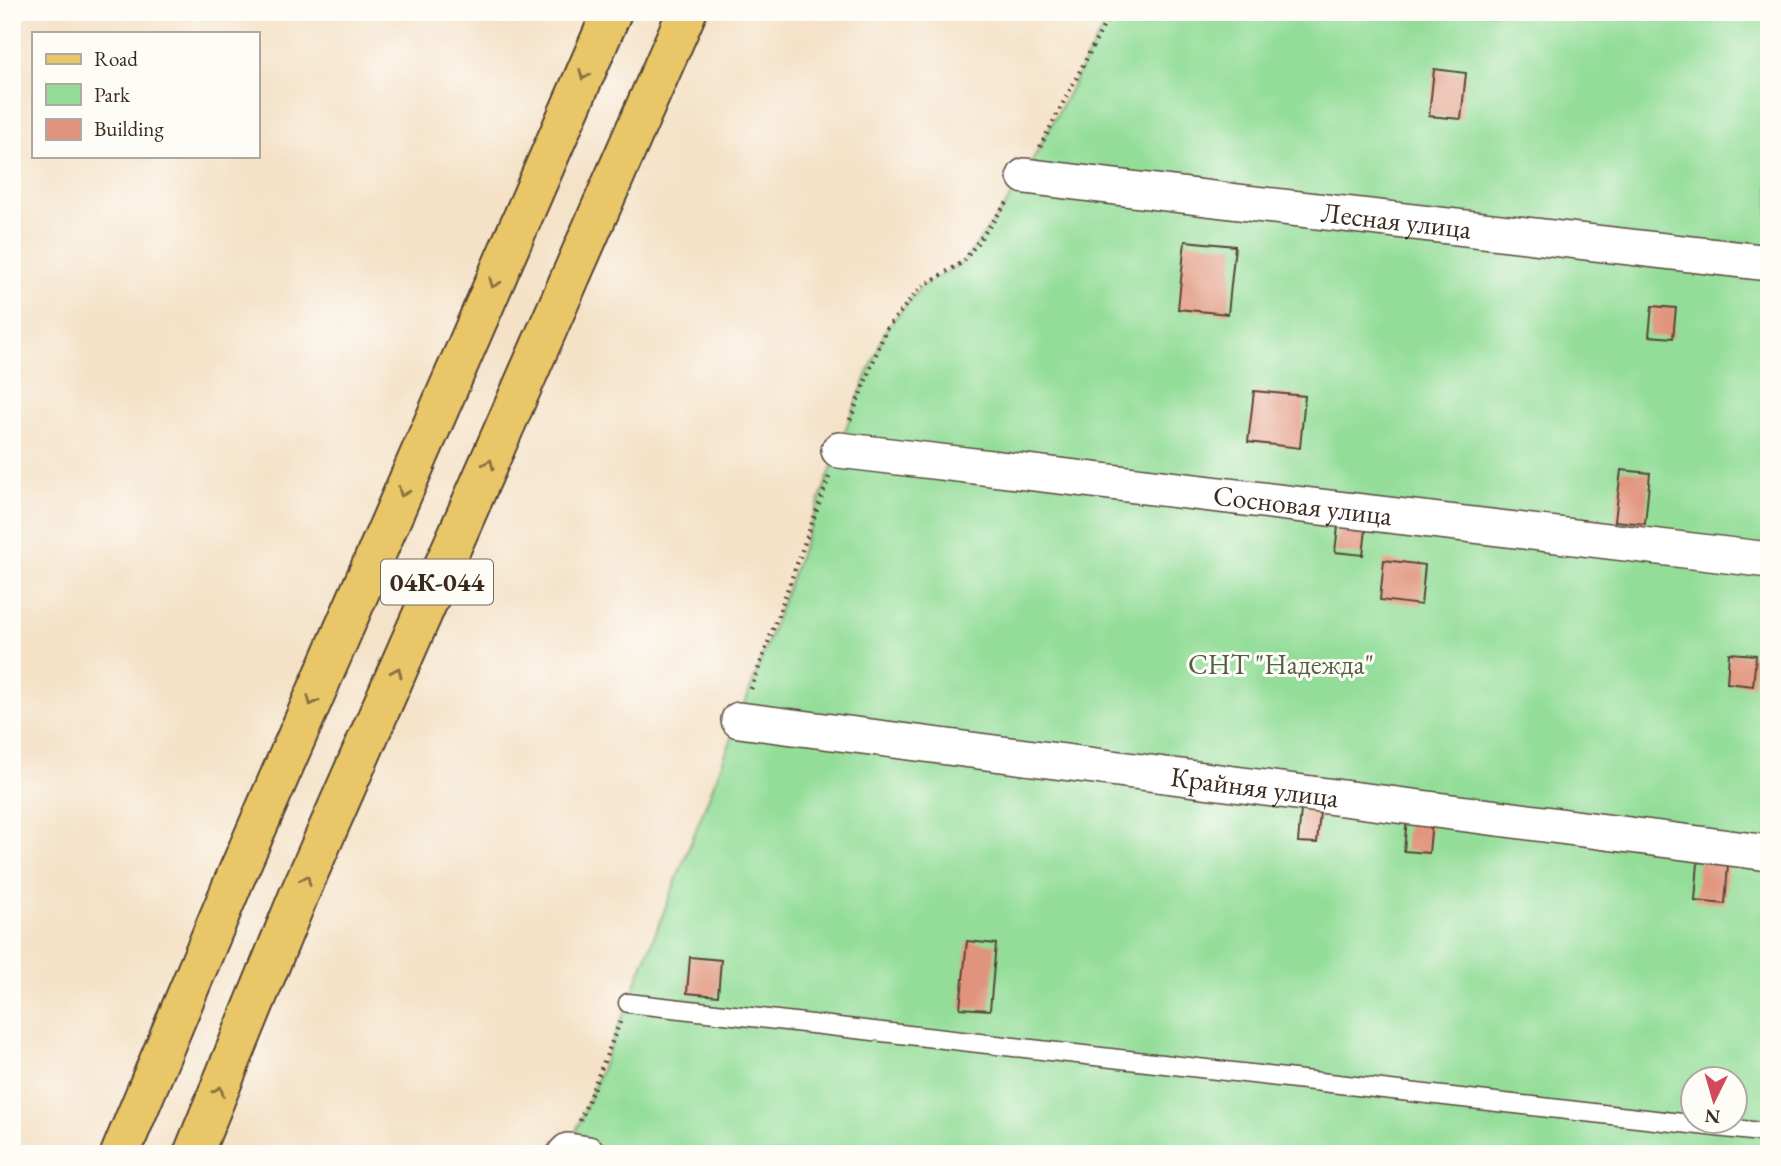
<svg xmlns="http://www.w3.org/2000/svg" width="1781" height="1166" viewBox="0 0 1781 1166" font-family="'EB Garamond',serif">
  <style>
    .green { fill: #93dd98; stroke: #67845b; stroke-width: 2; fill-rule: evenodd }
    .building { fill: #e1947d }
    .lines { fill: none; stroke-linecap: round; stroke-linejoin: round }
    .lane-casing { stroke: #574537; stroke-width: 21 }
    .street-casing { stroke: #574537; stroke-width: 38 }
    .primary-casing { stroke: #574537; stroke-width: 42 }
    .path { stroke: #574537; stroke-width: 4.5; stroke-dasharray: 2 5; stroke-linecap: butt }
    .lane { stroke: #fff; stroke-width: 18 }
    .street { stroke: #fff; stroke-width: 35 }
    .primary { stroke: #e9c769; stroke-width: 38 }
    .oneway { stroke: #897140 }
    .labels { text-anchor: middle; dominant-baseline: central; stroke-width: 6; stroke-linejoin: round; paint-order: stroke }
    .shield { fill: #fdfcf7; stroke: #75695f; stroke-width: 2 }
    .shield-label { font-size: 26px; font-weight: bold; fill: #3b2a1e }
    .street-label { font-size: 28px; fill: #3b2a1e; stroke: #fdfcf7 }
    .park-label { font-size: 28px; fill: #556043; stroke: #fdfcf7 }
  </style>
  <rect width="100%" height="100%" fill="#fdfcf7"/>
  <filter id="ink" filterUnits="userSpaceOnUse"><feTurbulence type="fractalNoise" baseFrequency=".0143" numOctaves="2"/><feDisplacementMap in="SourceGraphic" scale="14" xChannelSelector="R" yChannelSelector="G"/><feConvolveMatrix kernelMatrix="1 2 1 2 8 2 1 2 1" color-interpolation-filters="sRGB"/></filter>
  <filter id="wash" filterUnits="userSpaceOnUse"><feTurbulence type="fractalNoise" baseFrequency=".00686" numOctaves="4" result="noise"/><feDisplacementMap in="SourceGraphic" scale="28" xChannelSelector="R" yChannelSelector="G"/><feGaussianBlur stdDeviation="1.57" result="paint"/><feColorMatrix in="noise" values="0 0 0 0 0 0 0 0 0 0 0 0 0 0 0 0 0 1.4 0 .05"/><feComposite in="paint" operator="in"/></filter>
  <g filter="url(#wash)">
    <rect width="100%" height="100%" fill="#f4e1c6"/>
    <!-- green -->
    <path class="green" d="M 1111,12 L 1769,12 L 1769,1154 L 565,1154 L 568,1151 L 628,1003 L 739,720 L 848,423 L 886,329 L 921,287 L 963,262 L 1003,209 L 1025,175 ZM 1694,1078 L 1736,1078 L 1736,1120 L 1694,1120 Z"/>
    <g id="blocks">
      <!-- building -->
      <path class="building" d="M 1434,69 L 1466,73 L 1461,119 L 1429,116 Z
        M 1185,241 L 1235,246 L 1228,314 L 1178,309 Z
        M 1652,306 L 1676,308 L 1673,338 L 1649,336 Z
        M 1254,391 L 1305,396 L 1300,448 L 1248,442 Z
        M 1621,470 L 1650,473 L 1645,524 L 1615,521 Z
        M 1339,518 L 1367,521 L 1363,555 L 1335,552 Z
        M 1384,560 L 1425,565 L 1421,605 L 1380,600 Z
        M 1729,653 L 1756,655 L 1753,686 L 1727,683 Z
        M 1301,810 L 1320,812 L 1317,843 L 1298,842 Z
        M 1407,817 L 1432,820 L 1429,853 L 1404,851 Z
        M 1698,862 L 1728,865 L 1725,904 L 1695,901 Z
        M 967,941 L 996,944 L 990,1010 L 960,1008 Z
        M 690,957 L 721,960 L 718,996 L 687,993 Z"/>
    </g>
  </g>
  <g filter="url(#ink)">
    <use href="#blocks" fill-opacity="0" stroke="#574537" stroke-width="2"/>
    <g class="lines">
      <defs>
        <path id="lane" d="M 628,1003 L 1769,1133"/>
        <g id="street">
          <path id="s1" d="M 1025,176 L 1247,203 L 1769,263"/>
          <path id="s2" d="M 839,450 L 1769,560"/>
          <path id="s3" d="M 739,720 L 1769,853"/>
          <path d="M 565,1154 L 568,1151 L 588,1154"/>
        </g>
        <path id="primary" d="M 120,1154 L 234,881 L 612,12
          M 193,1154 L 298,897 L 687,12"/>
      </defs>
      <!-- lane casing -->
      <use href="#lane" class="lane-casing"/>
      <!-- street casing -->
      <use href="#street" class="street-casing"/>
      <!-- primary casing -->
      <use href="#primary" class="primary-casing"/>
      <!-- path -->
      <path class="path" d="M 1040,147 L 1111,12
        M 850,420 L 886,329 L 921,287 L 963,262 L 1009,200
        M 751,689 L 829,477
        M 580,1121 L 620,1022"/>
      <!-- lane -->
      <use href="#lane" class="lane"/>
      <!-- street -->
      <use href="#street" class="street"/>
      <!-- primary -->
      <use href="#primary" class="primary"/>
    </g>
    <!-- one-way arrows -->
    <defs><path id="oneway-chevron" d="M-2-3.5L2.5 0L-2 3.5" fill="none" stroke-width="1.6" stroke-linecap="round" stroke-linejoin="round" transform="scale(1.75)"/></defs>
    <g class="oneway">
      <use href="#oneway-chevron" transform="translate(584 75) rotate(113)"/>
      <use href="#oneway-chevron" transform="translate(494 283) rotate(113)"/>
      <use href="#oneway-chevron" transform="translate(489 464) rotate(-66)"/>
      <use href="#oneway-chevron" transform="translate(403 492) rotate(113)"/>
      <use href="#oneway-chevron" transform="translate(397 672) rotate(-66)"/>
      <use href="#oneway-chevron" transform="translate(312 701) rotate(113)"/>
      <use href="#oneway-chevron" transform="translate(306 880) rotate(-66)"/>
      <use href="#oneway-chevron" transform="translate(219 1091) rotate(-68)"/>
    </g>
  </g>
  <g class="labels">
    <!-- shield labels -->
    <rect class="shield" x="381" y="559.5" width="112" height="45" rx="5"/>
    <g class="shield-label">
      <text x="437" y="582">04К-044</text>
    </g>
    <!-- street labels -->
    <g class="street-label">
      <text stroke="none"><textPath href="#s1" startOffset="374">Лесная улица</textPath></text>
      <text stroke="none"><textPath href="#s2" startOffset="467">Сосновая улица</textPath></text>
      <text stroke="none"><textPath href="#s3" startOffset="520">Крайняя улица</textPath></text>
    </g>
    <!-- park labels -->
    <g class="park-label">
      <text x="1281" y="664">СНТ "Надежда"</text>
    </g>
  </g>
  <!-- margin -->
  <rect width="1781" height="1166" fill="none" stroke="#fdfcf7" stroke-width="42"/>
  <!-- legend -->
  <rect x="32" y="32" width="228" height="126" fill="#fdfcf7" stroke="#afa8a0" stroke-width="2"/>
  <rect x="46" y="54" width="35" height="10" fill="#e9c769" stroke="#afa8a0" stroke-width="2"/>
  <text x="94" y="66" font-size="21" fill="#3b2a1e">Road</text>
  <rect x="46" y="84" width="35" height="21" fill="#93dd98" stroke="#afa8a0" stroke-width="2"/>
  <text x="94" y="102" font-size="21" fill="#3b2a1e">Park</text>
  <rect x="46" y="119" width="35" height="21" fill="#e1947d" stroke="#afa8a0" stroke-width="2"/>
  <text x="94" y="136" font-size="21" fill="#3b2a1e">Building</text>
  <!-- north arrow -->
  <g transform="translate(1714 1100) rotate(185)"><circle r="33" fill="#fdfcf7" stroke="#afa8a0" stroke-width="2"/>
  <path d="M0-5L12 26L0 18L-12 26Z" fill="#d1495b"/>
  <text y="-10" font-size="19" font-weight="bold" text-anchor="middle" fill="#3b2a1e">N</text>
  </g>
</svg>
